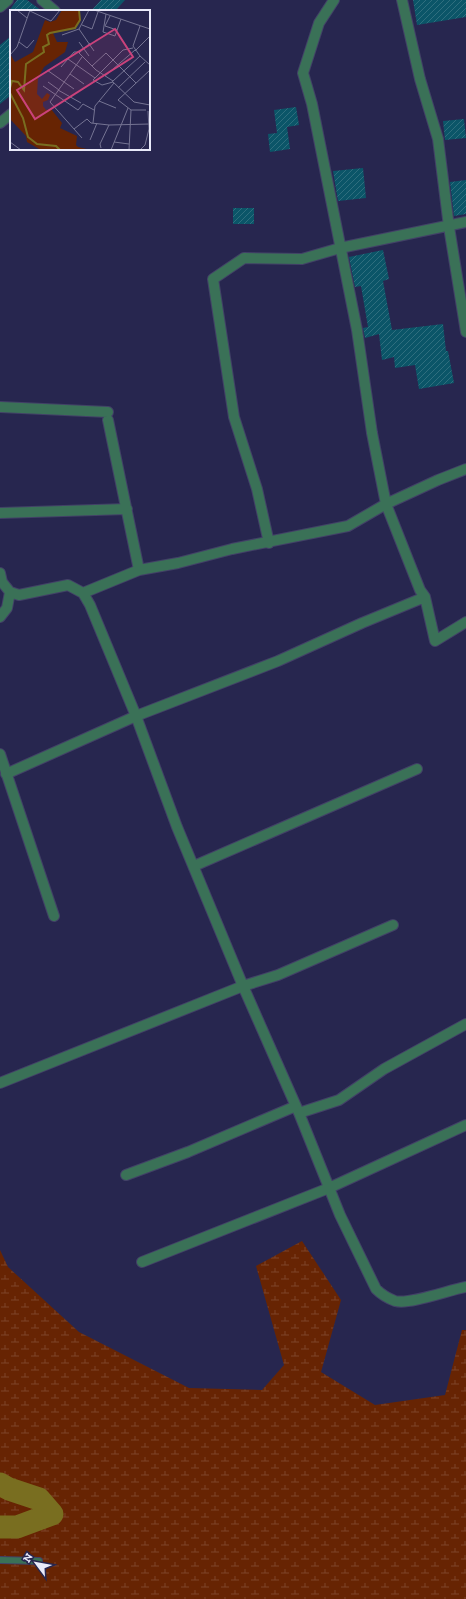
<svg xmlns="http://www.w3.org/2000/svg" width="466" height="1599" viewBox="0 0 466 1599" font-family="'Zilla Slab',serif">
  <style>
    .wetland { fill: url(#wetland-marsh) }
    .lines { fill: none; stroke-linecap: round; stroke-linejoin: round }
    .river { stroke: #796e20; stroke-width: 23 }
    .building { fill: url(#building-hatch) }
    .service-casing { stroke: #424167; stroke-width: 8 }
    .minor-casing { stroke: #424167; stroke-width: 12 }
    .service { stroke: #3a7157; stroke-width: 6 }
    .minor { stroke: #3a7157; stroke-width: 10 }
    .inset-river { fill: none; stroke: #796e20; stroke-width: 2 }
    .inset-road { fill: none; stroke: #757493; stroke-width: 1 }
    .view { fill: #ca427b; fill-opacity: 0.15; stroke: #ca427b; stroke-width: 2 }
    .inset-edge { fill: none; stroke: #e9eafa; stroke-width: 2 }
  </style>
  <defs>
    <pattern id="wetland-marsh" width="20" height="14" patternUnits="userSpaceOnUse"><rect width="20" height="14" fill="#672403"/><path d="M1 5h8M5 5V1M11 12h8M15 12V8" fill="none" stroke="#7d4429"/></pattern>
    <pattern id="building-hatch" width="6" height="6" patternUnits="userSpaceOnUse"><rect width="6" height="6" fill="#0b5568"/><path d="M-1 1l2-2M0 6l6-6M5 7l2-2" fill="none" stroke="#2f6e7e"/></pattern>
  </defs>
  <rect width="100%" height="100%" fill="#27264f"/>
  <!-- wetland -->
  <path class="wetland" d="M 302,1241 L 341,1300 L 321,1372 L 375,1405 L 445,1395 L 462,1330 L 466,1330 L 466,1599 L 0,1599 L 0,1250 L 8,1267 L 79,1332 L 189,1388 L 262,1390 L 284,1365 L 256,1266 Z"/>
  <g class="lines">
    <!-- river -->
    <path class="river" d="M 0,1484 L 9,1489 L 39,1499 L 52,1514 L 17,1527 L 0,1527"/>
  </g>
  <!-- building -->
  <path class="building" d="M 17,0 L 27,0 L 42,11 L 9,11 Z
    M 101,0 L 125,0 L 115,11 L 91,11 Z
    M 413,0 L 466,0 L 466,17 L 417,25 Z
    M 11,36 L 11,95 L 0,104 L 0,45 Z
    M 296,107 L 299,125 L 287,127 L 290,149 L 270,152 L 268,134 L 277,133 L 274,110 Z
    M 464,119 L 466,138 L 445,140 L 443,121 Z
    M 363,168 L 366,198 L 338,201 L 333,171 Z
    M 466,180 L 466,214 L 454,216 L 450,182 Z
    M 233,208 L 254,208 L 254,224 L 233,224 Z
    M 383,250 L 389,279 L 383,281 L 392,330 L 443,324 L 446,351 L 448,351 L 454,383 L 419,389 L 415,365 L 395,368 L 394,357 L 382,360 L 379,334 L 365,338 L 363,328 L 368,327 L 361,286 L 355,287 L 349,257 Z"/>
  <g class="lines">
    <defs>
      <path id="service" d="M 0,1560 L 39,1561"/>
      <path id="minor" d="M 42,0 L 55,11
        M 334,0 L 319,23 L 303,73 L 312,104 L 357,330 L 372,433 L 386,504 L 420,590 L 425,597 L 435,641 L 466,622
        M 402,0 L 420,79 L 438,139 L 449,227 L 466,332
        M 0,7 L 8,0
        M 0,123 L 11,114
        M 0,407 L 108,412
        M 108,420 L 139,570
        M 0,513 L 127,509
        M 269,543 L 257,489 L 234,417 L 213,279 L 244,258 L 302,259 L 340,248 L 466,222
        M 0,573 L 2,582 L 10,592 L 19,595 L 68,585 L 83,593 L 90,605 L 136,716 L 177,827 L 243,986 L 299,1113 L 340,1215 L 376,1289 C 382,1295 387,1298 395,1301 C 410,1305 449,1290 466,1287
        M 83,593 L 139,570 L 178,563 L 232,549 L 348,526 L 386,504 L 438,480 L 466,469
        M 0,617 L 7,608 L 10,592
        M 0,754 L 54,916
        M 6,774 L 136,716 L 278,661 L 362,623 L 425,597
        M 194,866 L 417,769
        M 0,1083 L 243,986 L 278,975 L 393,925
        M 299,1113 L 339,1100 L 384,1069 L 466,1024
        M 126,1175 L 188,1152 L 296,1106
        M 142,1262 L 329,1188 L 466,1125"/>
    </defs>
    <!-- service casing -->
    <use href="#service" class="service-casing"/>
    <!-- minor casing -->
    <use href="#minor" class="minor-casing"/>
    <!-- service -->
    <use href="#service" class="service"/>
    <!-- minor -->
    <use href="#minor" class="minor"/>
  </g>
  <!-- overview -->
  <g transform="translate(10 10)">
    <rect width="140" height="140" fill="#27264f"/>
    <path d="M 52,0 L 69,0 L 70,10 L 65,18 L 43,23 L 47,32 L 58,32 L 55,42 L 34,57 L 28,68 L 27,84 L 32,89 L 37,83 L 40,85 L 38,90 L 33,92 L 33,96 L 36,100 L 41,99 L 52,113 L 50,118 L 67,126 L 66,135 L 68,137 L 81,140 L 31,140 L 17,132 L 16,126 L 0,109 L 0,44 L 5,52 L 23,42 L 35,10 L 40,12 L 46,10 Z" fill="#672403"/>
    <path class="inset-river" d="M 0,78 L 2,71 L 8,72 L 14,80 L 16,54 L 34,42 L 33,37 L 39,34 L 37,25 L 40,23 L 65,18 L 70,10 L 69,0M 0,83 L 13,108 L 18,127 L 27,134 L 46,136 L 50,140"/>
    <path class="inset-road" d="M 7,0 L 17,8M 79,0 L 69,19 L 84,41M 84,0 L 140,19M 20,1 L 41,11 L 50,0M 96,4 L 93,22 L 105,26 L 111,9M 100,6 L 95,16 L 107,20M 72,15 L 82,19 L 88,2M 52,25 L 69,19M 9,32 L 17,38 L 24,30M 69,32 L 79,46M 80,33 L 69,43 L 86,60 L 103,71 L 130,46 L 123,36 L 130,16M 125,41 L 140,26M 0,45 L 7,37 L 20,0M 130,46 L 140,55M 58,49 L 85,68M 82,56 L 96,43 L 126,73M 51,57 L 64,42 L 69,42M 37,60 L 64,79M 60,64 L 74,74M 95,66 L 125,40M 102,71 L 124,92 L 140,95M 38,72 L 49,80M 103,72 L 92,75 L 83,70 L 113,40 L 123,38M 33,76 L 68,100 L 73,94 L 84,100M 108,78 L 135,52M 48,80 L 71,93M 89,91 L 106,98M 136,100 L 121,100 L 108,90 L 140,60M 83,113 L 85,96 L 104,73M 64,119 L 77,109 L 81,113 L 99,115 L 140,114M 72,128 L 40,92 L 72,47M 80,130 L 87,113M 0,132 L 11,140M 104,132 L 119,134M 91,138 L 90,134 L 99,115M 101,140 L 118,98M 119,140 L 121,100M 130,140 L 135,135 L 139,119 L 138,101"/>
    <path class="view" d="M 105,19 L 123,47 L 25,109 L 7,80 Z"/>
    <rect width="140" height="140" class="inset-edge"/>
  </g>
  <!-- north arrow -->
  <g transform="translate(36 1563) rotate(302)" stroke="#27264f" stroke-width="3" paint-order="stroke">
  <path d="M0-3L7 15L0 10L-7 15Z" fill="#e9eafa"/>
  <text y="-6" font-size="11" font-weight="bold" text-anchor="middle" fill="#e9eafa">N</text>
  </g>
</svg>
